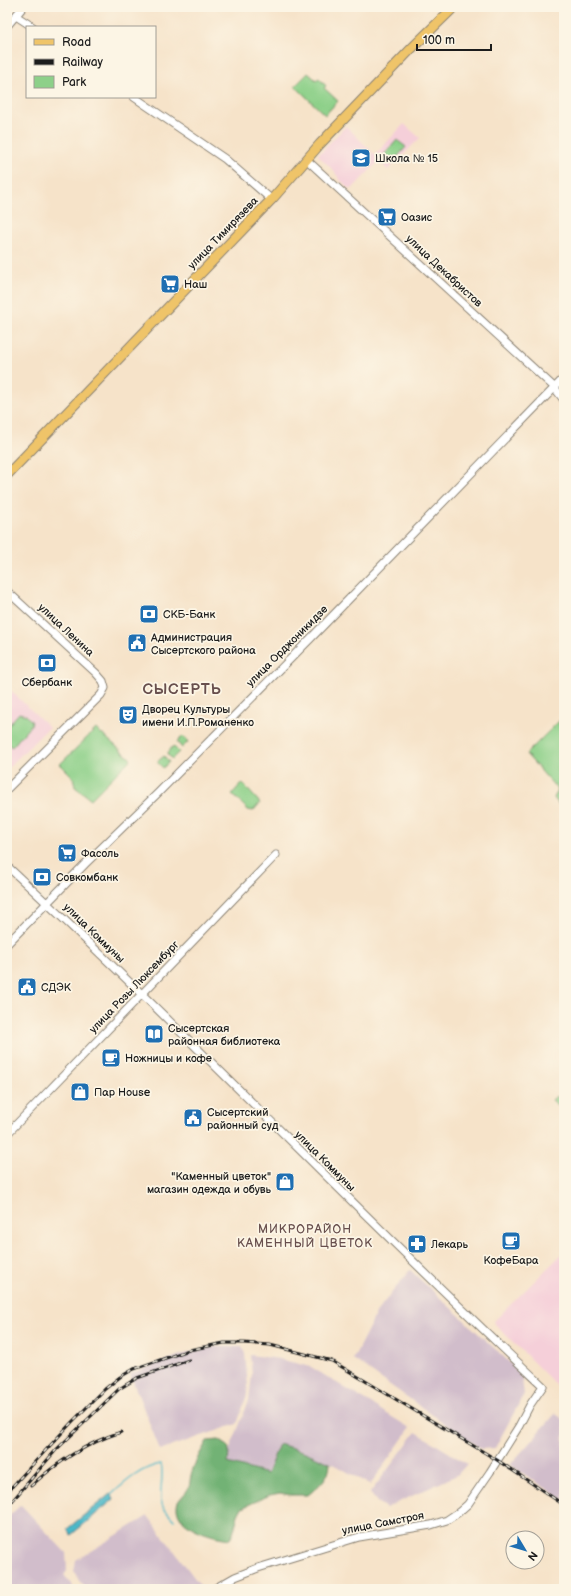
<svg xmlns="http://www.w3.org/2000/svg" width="571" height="1596" viewBox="0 0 571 1596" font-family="'Balsamiq Sans',sans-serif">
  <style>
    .built { fill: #f5cfd9 }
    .industrial { fill: #d1bdcb }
    .green { fill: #8dd089; stroke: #547652 }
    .forest { fill: #72b275; stroke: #476748 }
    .water { fill: #4bb7c7; stroke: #346a72 }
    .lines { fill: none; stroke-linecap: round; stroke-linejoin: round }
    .stream { stroke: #4bb7c7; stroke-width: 1.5 }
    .minor-casing { stroke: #898072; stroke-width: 9 }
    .major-casing { stroke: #898072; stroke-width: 11 }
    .minor { stroke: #fff; stroke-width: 7 }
    .major { stroke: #efc469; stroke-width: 9 }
    .rail-casing { stroke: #1c1c1c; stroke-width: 3 }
    .rail { stroke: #fcf5e5; stroke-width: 1.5; stroke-dasharray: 4.5; stroke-linecap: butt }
    .labels { text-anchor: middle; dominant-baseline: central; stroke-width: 3.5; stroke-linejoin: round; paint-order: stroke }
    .poi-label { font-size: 11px; fill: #1c1c1c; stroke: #fcf5e5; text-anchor: start }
    .street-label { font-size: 11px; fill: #1c1c1c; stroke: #fcf5e5 }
    .neighbourhood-label { font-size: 12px; letter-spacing: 1px; fill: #684f4d; stroke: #fcf5e5 }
    .district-label { font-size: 15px; font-weight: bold; letter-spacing: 1px; fill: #684f4d; stroke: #fcf5e5 }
  </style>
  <rect width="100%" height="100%" fill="#fcf5e5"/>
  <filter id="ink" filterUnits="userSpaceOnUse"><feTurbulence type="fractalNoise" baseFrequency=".025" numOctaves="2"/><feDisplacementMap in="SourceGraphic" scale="8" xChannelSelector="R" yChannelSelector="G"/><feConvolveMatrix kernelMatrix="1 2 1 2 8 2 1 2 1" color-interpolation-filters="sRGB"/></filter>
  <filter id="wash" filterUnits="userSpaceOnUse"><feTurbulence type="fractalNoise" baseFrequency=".012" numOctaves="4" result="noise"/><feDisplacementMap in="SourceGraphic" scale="16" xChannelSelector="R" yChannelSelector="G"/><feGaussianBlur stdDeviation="0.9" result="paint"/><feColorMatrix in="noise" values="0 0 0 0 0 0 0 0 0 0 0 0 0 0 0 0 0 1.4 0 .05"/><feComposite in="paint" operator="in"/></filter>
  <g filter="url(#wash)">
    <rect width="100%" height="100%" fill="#f6e3c9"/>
    <!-- built -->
    <path class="built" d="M 404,124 L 420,138 L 388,170 L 379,161 L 351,190 L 341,181 L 333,170 L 318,155 L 346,126 L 375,155 Z
      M 7,687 L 49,727 L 7,769 Z
      M 564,1252 L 564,1385 L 557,1386 L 493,1322 Z"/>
    <!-- industrial -->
    <path class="industrial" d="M 410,1270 L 521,1373 L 524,1394 L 495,1448 L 481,1449 L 353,1359 L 378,1310 Z
      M 213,1347 L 242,1347 L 245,1354 L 248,1387 L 246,1398 L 237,1424 L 160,1450 L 130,1374 L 180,1355 Z
      M 250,1355 L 279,1359 L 311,1367 L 410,1428 L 370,1485 L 339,1467 L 305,1452 L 278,1445 L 267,1474 L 228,1463 L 229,1452 L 249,1400 L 252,1374 Z
      M 556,1413 L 564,1421 L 564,1500 L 510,1465 Z
      M 416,1432 L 467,1464 L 457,1475 L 386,1508 L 377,1502 L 370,1493 Z
      M 21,1505 L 66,1553 L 67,1571 L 64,1575 L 75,1589 L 7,1589 L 7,1518 Z
      M 148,1516 L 202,1588 L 201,1589 L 86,1589 L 74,1572 L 76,1560 Z"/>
    <!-- green -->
    <path class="green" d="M 308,73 L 316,80 L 319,78 L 326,86 L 324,88 L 338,101 L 325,115 L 295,86 Z
      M 397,140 L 406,147 L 393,162 L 384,155 Z
      M 19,713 L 26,715 L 32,722 L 31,725 L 12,747 L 7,744 L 7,727 Z
      M 564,716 L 564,811 L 554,798 L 558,790 L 526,754 Z
      M 96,729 L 131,759 L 91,799 L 75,787 L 73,777 L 60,764 Z
      M 183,736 L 188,742 L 182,748 L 177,742 Z
      M 173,746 L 179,752 L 172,759 L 167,754 Z
      M 164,756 L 169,762 L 163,768 L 157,762 Z
      M 241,784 L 244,785 L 260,803 L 253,811 L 248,810 L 232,794 Z
      M 556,1096 L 564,1100 L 564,1110 L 552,1100 Z"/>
    <!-- forest -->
    <path class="forest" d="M 219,1440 L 228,1446 L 229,1452 L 228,1463 L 267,1474 L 279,1444 L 305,1452 L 330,1463 C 330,1477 319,1486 308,1495 L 290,1495 L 280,1493 L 270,1495 L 248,1505 L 241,1509 L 238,1515 L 233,1534 L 230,1539 C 214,1537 179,1529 177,1508 C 176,1499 186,1495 189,1487 C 190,1484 190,1479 191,1475 C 194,1463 201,1452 207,1441 Z"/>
    <!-- water -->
    <path class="water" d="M 110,1494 L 113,1496 L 114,1499 L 71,1535 L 67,1529 Z"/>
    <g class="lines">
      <!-- stream -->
      <path class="stream" d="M 111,1495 C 125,1482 142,1467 161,1464 C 165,1477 157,1494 163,1507 C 166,1511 170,1516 174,1520"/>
    </g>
  </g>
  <g filter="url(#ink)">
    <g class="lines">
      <defs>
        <path id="minor" d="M 16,16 L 33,27
          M 7,26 L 23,7
          M 134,97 L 225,159 L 272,200
          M 307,160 L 554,387 L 564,400
          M 7,591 L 96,673 L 103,681 L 105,688 L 101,695 L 7,789
          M 7,866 C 190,1035 361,1216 543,1386 L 530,1405 L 519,1426 L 490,1472 L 468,1504 L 459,1512 L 447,1520 L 431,1525 L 359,1537 L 258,1568 L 235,1577 L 214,1589
          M 7,944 L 85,864 L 158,793 L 312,637 L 564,378
          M 7,1134 L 276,855"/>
        <path id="major" d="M 7,475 L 273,198 L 320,144 L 411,49 L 454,7"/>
      </defs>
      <!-- minor casing -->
      <use href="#minor" class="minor-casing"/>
      <!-- major casing -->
      <use href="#major" class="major-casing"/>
      <!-- minor -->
      <use href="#minor" class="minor"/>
      <!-- major -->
      <use href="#major" class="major"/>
      <defs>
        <path id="rail" d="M 31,1486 C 57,1462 87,1443 121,1432
          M 7,1492 L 72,1422 L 105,1389 L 120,1377 L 134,1369 L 189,1350 L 224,1343 L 244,1343 L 270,1345 L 332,1361 L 497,1460 L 564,1505
          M 7,1507 L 56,1450 L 119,1389 L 137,1378 L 189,1360"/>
      </defs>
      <!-- rail casing -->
      <use href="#rail" class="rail-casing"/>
      <!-- rail -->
      <use href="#rail" class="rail"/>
    </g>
  </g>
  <!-- icons -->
  <defs>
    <symbol id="school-square" viewBox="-11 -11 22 22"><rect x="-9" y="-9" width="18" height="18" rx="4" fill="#1f6fb2" stroke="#fcf5e5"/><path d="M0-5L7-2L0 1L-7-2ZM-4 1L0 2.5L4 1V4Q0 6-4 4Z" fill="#fff"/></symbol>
    <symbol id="supermarket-square" viewBox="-11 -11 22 22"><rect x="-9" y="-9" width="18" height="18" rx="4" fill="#1f6fb2" stroke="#fcf5e5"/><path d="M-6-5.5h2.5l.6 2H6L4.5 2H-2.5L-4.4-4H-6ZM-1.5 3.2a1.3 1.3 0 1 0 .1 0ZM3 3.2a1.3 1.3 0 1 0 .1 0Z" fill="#fff"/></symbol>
    <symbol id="bank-square" viewBox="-11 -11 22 22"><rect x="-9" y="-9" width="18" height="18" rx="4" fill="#1f6fb2" stroke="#fcf5e5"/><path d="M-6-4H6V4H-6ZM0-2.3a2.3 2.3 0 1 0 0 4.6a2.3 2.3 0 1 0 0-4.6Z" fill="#fff"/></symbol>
    <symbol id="civic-square" viewBox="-11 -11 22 22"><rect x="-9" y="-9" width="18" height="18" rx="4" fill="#1f6fb2" stroke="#fcf5e5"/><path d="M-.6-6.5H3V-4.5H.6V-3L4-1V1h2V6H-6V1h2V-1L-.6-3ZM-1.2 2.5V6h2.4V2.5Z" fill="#fff"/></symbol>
    <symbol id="theatre-square" viewBox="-11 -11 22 22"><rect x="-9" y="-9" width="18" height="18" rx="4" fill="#1f6fb2" stroke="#fcf5e5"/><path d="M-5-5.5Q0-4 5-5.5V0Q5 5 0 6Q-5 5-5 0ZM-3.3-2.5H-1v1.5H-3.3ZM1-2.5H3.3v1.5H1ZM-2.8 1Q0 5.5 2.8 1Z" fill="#fff"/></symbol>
    <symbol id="library-square" viewBox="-11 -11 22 22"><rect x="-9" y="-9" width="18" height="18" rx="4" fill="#1f6fb2" stroke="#fcf5e5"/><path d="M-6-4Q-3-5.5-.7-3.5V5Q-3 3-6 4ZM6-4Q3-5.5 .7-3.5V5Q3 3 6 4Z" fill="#fff"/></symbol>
    <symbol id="cafe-square" viewBox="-11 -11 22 22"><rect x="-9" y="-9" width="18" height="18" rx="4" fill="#1f6fb2" stroke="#fcf5e5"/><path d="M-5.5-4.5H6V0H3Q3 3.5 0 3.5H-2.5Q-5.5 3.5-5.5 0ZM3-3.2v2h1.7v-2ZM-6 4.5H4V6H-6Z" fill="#fff"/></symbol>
    <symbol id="shop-square" viewBox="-11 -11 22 22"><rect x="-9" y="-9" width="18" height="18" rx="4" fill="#1f6fb2" stroke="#fcf5e5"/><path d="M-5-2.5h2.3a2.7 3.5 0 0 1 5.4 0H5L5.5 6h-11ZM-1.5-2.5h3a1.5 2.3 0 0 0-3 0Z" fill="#fff"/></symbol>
    <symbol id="pharmacy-square" viewBox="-11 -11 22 22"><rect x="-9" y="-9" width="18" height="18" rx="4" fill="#1f6fb2" stroke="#fcf5e5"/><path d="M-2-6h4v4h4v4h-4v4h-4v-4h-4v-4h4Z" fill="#fff"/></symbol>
  </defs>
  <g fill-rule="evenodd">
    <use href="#school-square" x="350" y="147" width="22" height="22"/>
    <use href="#supermarket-square" x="376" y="206" width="22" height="22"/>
    <use href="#supermarket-square" x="159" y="273" width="22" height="22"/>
    <use href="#bank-square" x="138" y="603" width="22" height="22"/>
    <use href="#civic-square" x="126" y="632" width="22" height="22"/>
    <use href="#bank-square" x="36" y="652" width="22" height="22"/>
    <use href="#theatre-square" x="117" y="704" width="22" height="22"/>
    <use href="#supermarket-square" x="56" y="842" width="22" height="22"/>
    <use href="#bank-square" x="31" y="866" width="22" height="22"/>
    <use href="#civic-square" x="16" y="976" width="22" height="22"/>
    <use href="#library-square" x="143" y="1023" width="22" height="22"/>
    <use href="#cafe-square" x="100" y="1047" width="22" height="22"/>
    <use href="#shop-square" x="69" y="1081" width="22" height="22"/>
    <use href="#civic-square" x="182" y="1107" width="22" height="22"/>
    <use href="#shop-square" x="274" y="1171" width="22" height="22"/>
    <use href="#cafe-square" x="500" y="1230" width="22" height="22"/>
    <use href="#pharmacy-square" x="406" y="1233" width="22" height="22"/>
  </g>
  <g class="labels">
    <!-- poi labels -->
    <g class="poi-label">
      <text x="375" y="158">Школа № 15</text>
      <text x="401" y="217">Оазис</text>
      <text x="184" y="284">Наш</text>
      <text x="163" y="614">СКБ-Банк</text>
      <text x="151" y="637">Администрация<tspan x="151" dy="13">Сысертского района</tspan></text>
      <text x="47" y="682" text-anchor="middle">Сбербанк</text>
      <text x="142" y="709">Дворец Культуры<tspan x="142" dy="13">имени И.П.Романенко</tspan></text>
      <text x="81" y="853">Фасоль</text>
      <text x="56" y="877">Совкомбанк</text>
      <text x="41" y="987">СДЭК</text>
      <text x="168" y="1028">Сысертская<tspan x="168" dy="13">районная библиотека</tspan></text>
      <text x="125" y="1058">Ножницы и кофе</text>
      <text x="94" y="1092">Пар House</text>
      <text x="207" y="1112">Сысертский<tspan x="207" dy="13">районный суд</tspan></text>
      <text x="271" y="1176" text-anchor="end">"Каменный цветок"<tspan x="271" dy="13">магазин одежда и обувь</tspan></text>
      <text x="431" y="1244">Лекарь</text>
      <text x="511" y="1260" text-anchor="middle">КофеБара</text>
    </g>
    <!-- street labels -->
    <g class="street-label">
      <text transform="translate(223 233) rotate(-46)">улица Тимирязева</text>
      <text transform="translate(444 271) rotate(43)">улица Декабристов</text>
      <text transform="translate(66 630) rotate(43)">улица Ленина</text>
      <text transform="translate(287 646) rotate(-45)">улица Орджоникидзе</text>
      <text transform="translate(94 933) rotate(44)">улица Коммуны</text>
      <text transform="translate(134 987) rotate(-46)">улица Розы Люксембург</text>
      <text transform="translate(325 1161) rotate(45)">улица Коммуны</text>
      <text transform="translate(383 1523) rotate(-11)">улица Самстроя</text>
    </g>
    <!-- neighbourhood labels -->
    <g class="neighbourhood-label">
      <text x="305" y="1229">МИКРОРАЙОН<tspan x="305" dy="14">КАМЕННЫЙ ЦВЕТОК</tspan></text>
    </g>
    <!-- district labels -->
    <g class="district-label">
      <text x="182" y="689">СЫСЕРТЬ</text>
    </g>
  </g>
  <!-- margin -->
  <rect width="571" height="1596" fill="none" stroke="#fcf5e5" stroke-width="24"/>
  <!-- legend -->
  <rect x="26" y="26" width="130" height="72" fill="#fcf5e5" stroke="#a29e95"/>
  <rect x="34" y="39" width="20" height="6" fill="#efc469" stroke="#a29e95"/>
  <text x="62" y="46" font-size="12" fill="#1c1c1c">Road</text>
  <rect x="34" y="59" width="20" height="6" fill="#1c1c1c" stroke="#a29e95"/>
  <text x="62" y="66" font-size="12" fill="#1c1c1c">Railway</text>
  <rect x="34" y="76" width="20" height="12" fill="#8dd089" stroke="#a29e95"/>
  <text x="62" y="86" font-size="12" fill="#1c1c1c">Park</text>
  <!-- north arrow -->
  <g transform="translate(525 1550) rotate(128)"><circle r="19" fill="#fcf5e5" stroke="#a29e95"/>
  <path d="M0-3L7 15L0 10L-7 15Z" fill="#1f6fb2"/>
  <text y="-6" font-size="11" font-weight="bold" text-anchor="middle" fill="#1c1c1c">N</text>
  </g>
  <!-- scale -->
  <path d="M417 44v6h74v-6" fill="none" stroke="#1c1c1c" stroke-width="2"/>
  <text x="423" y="44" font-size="12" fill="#1c1c1c" stroke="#fcf5e5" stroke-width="3" paint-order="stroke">100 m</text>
</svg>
